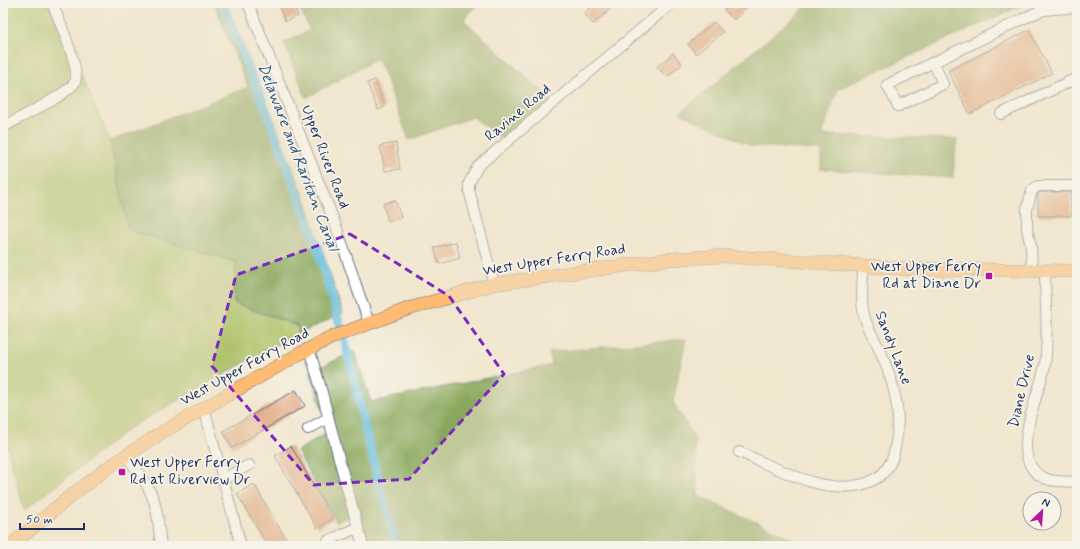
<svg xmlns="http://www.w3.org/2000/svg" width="1080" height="549" viewBox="0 0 1080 549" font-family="Mynerve,sans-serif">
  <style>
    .green { fill: #abc166; stroke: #637862 }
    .forest { fill: #88a75b; stroke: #526b5c }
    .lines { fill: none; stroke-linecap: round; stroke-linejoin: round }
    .canal { stroke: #60bcde; stroke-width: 9 }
    .building { fill: #dc9669 }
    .minor-casing { stroke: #666f85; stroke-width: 12 }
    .major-casing { stroke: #666f85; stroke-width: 14 }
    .minor { stroke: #fff; stroke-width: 10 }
    .major { stroke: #ffbb71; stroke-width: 13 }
    .marked { fill: none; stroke: #7b2cbf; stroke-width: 3; stroke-dasharray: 8 5; stroke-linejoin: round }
    .poi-dot { fill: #b5179e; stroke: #f7f3e8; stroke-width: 1.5 }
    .labels { text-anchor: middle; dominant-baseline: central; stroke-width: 3.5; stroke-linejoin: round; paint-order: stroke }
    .street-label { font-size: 15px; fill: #1b2f5e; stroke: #f7f3e8 }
    .poi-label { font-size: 15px; fill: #1b2f5e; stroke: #f7f3e8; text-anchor: end }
    .water-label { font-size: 16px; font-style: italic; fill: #305984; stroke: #f7f3e8 }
  </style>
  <rect width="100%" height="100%" fill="#f7f3e8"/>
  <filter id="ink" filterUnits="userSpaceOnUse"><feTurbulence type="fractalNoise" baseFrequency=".025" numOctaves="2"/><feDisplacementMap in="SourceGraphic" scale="8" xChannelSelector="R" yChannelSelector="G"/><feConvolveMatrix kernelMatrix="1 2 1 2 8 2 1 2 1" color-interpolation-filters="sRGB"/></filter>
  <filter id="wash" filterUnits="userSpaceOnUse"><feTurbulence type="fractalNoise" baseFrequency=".012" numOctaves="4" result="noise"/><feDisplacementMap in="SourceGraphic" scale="16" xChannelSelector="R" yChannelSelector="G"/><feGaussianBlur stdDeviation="0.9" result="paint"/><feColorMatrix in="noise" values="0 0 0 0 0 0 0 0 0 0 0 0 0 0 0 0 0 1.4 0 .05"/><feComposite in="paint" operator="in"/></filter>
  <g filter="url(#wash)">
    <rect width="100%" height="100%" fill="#f1e6ce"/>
    <!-- green -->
    <path class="green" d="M 3,3 L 51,3 L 110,141 L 128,230 L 236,262 L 234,303 L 297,326 L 299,334 L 277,344 L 131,427 L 24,510 L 3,430 Z"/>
    <!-- forest -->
    <path class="forest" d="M 214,3 L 226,3 L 304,196 L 343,313 L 299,334 L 297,325 L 234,303 L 236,262 L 128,230 L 110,141 L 248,87 Z
      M 297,3 L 478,3 L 464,20 L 552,100 L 502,139 L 473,117 L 409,140 L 378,58 L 306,98 L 284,43 L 310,30 Z
      M 800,3 L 1027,3 L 838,89 L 821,135 L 957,139 L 953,178 L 821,169 L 821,150 L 751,146 L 680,113 L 804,9 Z
      M 686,339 L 673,402 L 695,439 L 698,496 L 809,546 L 361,546 L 353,514 L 336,522 L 297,451 L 329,431 L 310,372 L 355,351 L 371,402 L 552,365 L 549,352 Z"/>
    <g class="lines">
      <!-- canal -->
      <path class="canal" d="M 222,3 L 272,125 L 319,252 L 340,325
        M 345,341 L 368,441 L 396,546"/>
    </g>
    <g id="blocks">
      <!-- building -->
      <path class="building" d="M 278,3 L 293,3 L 298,16 L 285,21 Z
        M 596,3 L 618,3 L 593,24 L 584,13 Z
        M 732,3 L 751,3 L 734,20 L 724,10 Z
        M 714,22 L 723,32 L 696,54 L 688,44 Z
        M 1029,30 L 1052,73 L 970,114 L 948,71 Z
        M 673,53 L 682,64 L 667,77 L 657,67 Z
        M 375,80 L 385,107 L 378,110 L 367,83 Z
        M 396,143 L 400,169 L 385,171 L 380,146 Z
        M 1040,192 L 1071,192 L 1071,216 L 1038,216 L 1038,194 Z
        M 395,200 L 401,217 L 388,221 L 383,204 Z
        M 456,242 L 460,258 L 439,264 L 434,248 Z
        M 296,390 L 305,406 L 232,448 L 223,431 Z
        M 291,446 L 333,519 L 317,528 L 275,456 Z
        M 254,484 L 290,546 L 268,546 L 237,494 Z"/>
    </g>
  </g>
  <g filter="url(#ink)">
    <use href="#blocks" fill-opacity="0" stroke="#666f85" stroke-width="1"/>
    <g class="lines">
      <defs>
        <path id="minor" d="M 248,3 L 336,226 L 369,323
          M 934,63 L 943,84 L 898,106 L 887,85 L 1033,14 L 1044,10 L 1077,7
          M 1001,114 L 1077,78
          M 3,127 C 17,119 69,94 75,82 C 81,70 58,17 52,3
          M 1032,271 L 1031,247 L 1027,228 L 1027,209 L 1032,190 L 1038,186 L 1074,186 L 1077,188
          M 1045,271 C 1045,302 1049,334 1045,365 C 1040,395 1002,467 1050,480 C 1058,482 1068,481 1077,482
          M 494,284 L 469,190 L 469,183 L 478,166 L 672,3
          M 309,349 L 320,385 L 341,466 L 363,546
          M 204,408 L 241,546
          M 308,429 L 328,418
          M 739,452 C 763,462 787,475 812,482 C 845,491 888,490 895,448 C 899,429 899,410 894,391 C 891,378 886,364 880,351 C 875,339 867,328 864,315 C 860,300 863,283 863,267
          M 126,455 C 138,472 152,488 156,509 C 159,521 159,534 161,546
          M 223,479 L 249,465
          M 328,541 L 358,527"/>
        <path id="major" d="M 10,546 L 72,495 L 109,467 L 161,433 L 301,353 L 335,336 L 405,310 L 494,284 L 670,259 L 724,256 L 908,269 L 1077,271"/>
      </defs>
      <!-- minor casing -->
      <use href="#minor" class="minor-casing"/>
      <!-- major casing -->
      <use href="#major" class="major-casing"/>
      <!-- minor -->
      <use href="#minor" class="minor"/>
      <!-- major -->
      <use href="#major" class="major"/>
    </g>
  </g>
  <!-- marked area -->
  <path d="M0 0H1080V549H0ZM 350,234 L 449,296 L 504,374 L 409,479 L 314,485 L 212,366 L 236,275 Z" fill="#f1e6ce" fill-opacity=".55" fill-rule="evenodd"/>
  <path class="marked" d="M 350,234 L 449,296 L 504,374 L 409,479 L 314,485 L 212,366 L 236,275 Z"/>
  <!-- markers -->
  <g class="poi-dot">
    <rect x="985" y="272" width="8" height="8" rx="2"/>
    <rect x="118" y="468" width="8" height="8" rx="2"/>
  </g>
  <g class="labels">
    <!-- street labels -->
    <g class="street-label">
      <text transform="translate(518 113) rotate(-40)">Ravine Road</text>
      <text transform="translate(325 157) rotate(69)">Upper River Road</text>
      <text transform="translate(554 260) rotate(-9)">West Upper Ferry Road</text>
      <text transform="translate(893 348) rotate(69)">Sandy Lane</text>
      <text transform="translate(245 367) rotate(-29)">West Upper Ferry Road</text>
      <text transform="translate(1022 391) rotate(-77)">Diane Drive</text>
    </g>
    <!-- poi labels -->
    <g class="poi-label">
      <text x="981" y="267">West Upper Ferry<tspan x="981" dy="17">Rd at Diane Dr</tspan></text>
      <text x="130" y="463" text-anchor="start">West Upper Ferry<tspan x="130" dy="17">Rd at Riverview Dr</tspan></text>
    </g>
    <!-- water labels -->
    <g class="water-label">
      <text transform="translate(298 157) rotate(69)">Delaware and Raritan Canal</text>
    </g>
  </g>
  <!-- margin -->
  <rect width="1080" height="549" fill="none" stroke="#f7f3e8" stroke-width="16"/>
  <!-- north arrow -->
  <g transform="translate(1042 511) rotate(25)"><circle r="19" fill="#f7f3e8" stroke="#9fa5b1"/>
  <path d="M0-3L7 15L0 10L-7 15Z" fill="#b5179e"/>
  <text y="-6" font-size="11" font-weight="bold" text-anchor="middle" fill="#1b2f5e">N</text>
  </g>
  <!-- scale -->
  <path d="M20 523v6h64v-6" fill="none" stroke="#1b2f5e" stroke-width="2"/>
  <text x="26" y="523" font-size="12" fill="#1b2f5e" stroke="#f7f3e8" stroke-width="3" paint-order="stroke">50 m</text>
</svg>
